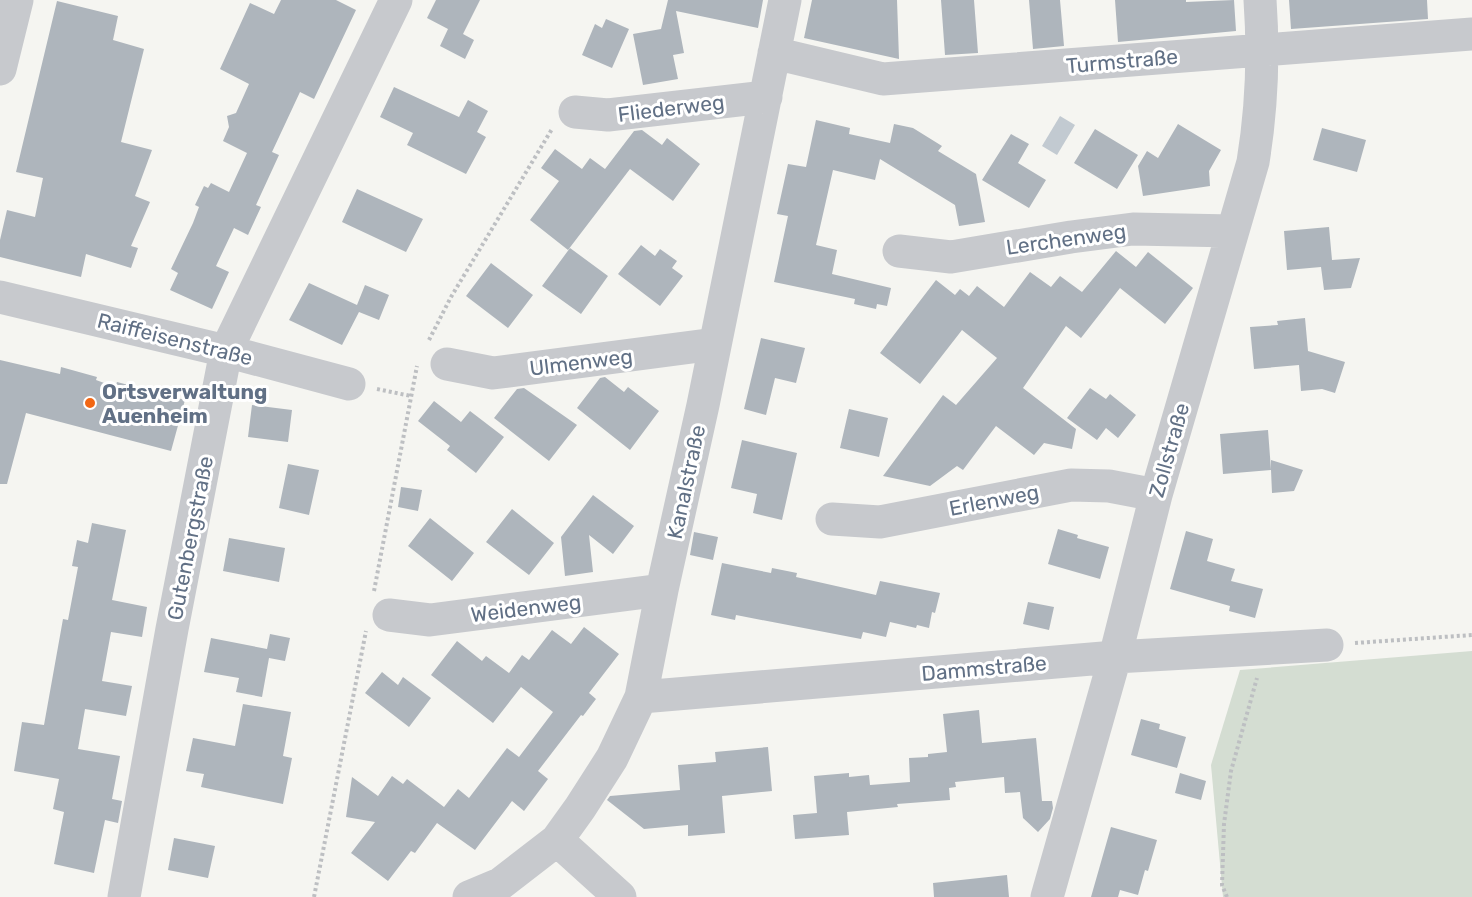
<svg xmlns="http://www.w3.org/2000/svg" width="1472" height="897" viewBox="0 0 1472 897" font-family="Rubik,sans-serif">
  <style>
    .green { fill: #d4ddd2 }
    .water { fill: #c2cad1 }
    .building { fill: #aeb5bc }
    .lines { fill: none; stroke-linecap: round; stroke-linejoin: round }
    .path { stroke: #bdbfc2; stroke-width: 4; stroke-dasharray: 3 3; stroke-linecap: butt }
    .minor { stroke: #c7c9cd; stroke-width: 33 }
    .poi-dot { fill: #f26714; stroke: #fff; stroke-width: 2 }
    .labels { text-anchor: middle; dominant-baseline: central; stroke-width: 6; stroke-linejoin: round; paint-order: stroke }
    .street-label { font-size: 21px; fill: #617085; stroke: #fff }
    .poi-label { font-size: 21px; font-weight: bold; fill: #617085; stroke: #fff; text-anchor: start }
  </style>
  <rect width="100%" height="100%" fill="#f5f5f1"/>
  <!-- green -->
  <path class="green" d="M 1472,651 L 1472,897 L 1223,897 L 1211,765 L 1240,670 Z"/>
  <!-- water -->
  <path class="water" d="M 1060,116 L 1075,125 L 1057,155 L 1042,146 Z"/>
  <!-- building -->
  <path class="building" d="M 281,0 L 336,0 L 356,10 L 314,99 L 300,92 L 272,152 L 279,155 L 256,205 L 261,207 L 248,235 L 234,228 L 216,266 L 229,272 L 212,309 L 170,290 L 178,273 L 171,269 L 193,223 L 199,207 L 195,205 L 204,186 L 208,188 L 211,183 L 229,192 L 247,153 L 223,141 L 229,127 L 227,116 L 236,113 L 249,84 L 220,69 L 250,3 L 274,14 Z
    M 436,0 L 480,0 L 463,34 L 474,40 L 465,59 L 440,46 L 448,29 L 427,18 Z
    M 668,0 L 763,0 L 758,28 L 676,11 L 684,53 L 673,55 L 678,79 L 643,85 L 633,34 L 661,29 Z
    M 812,0 L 897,0 L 899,59 L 804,38 Z
    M 941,0 L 974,0 L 978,53 L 945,55 Z
    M 1029,0 L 1060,0 L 1064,46 L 1033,49 Z
    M 1115,0 L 1186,0 L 1186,2 L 1234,0 L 1236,31 L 1118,42 Z
    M 1289,0 L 1427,0 L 1428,19 L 1291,29 Z
    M 57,1 L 118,16 L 113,40 L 144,49 L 121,142 L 152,150 L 135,196 L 150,202 L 131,246 L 138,248 L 131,268 L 86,254 L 81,277 L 0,257 L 0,240 L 7,210 L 35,217 L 43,178 L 16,172 Z
    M 606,19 L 629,29 L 612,68 L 582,55 L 595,24 L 602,28 Z
    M 394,87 L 459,117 L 468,100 L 488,111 L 477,132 L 486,137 L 466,174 L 407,145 L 413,133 L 380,117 Z
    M 816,120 L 850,128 L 849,134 L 890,143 L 894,124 L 913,128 L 942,146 L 938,151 L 976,174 L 985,222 L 959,226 L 955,205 L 880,159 L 875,180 L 833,170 L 816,245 L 837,250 L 832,274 L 891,288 L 887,306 L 877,304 L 876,309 L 854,304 L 855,299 L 774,282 L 788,216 L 777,214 L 788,164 L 806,167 Z
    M 1178,124 L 1221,150 L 1209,171 L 1210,186 L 1143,196 L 1138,166 L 1147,151 L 1158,158 Z
    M 1322,128 L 1366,140 L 1357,172 L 1313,160 Z
    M 1095,129 L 1138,155 L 1117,189 L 1074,163 Z
    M 642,130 L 662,145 L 667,138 L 700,164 L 673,201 L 630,169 L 568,250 L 530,220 L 559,181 L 541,168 L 555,149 L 582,169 L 590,158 L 605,169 L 634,131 Z
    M 1011,134 L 1029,144 L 1018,163 L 1046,180 L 1029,208 L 982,180 Z
    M 357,189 L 423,219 L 406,252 L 342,222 Z
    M 1329,227 L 1332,260 L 1360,258 L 1351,288 L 1324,290 L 1321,267 L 1287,270 L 1284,231 Z
    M 641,245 L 655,256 L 660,249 L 677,261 L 672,268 L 683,276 L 660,306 L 618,274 Z
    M 570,248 L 608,276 L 581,314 L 542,286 Z
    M 1116,251 L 1136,267 L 1148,252 L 1193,288 L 1165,324 L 1120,288 L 1081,338 L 1066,326 L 1023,388 L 1076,429 L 1072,449 L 1044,443 L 1034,455 L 996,426 L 963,470 L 957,466 L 930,486 L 883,476 L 943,395 L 956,405 L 997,358 L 962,330 L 920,384 L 880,353 L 936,280 L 955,295 L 960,289 L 969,296 L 977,286 L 1004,307 L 1030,272 L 1051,287 L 1060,276 L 1082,292 Z
    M 491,263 L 533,295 L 508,328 L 466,296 Z
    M 309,283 L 357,305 L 365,285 L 389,295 L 379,320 L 359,312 L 342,345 L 289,320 Z
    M 1305,318 L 1308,351 L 1345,362 L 1335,393 L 1322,389 L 1301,391 L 1299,365 L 1254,369 L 1250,327 L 1278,325 L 1277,321 Z
    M 761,338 L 805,348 L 796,383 L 775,378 L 766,415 L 744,409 Z
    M 0,360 L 60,374 L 61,367 L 97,377 L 96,380 L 115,387 L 117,382 L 185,400 L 171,451 L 26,413 L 7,484 L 0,484 Z
    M 605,377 L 624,392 L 628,387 L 659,411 L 630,450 L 577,408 L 600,378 Z
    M 524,388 L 577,425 L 549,461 L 494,418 L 517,389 Z
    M 1090,388 L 1106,399 L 1110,394 L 1136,415 L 1118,438 L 1106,428 L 1097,440 L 1067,418 Z
    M 434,401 L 461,422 L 470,411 L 504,437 L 476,473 L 447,450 L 450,446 L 418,421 Z
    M 252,405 L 292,410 L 288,442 L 248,437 Z
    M 849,409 L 888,418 L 879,457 L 840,448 Z
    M 1268,430 L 1271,470 L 1271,460 L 1303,470 L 1294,491 L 1272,493 L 1271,470 L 1223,474 L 1220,434 Z
    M 742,440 L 797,453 L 782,520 L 753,513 L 757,494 L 731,488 Z
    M 288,464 L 319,470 L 309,515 L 279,508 Z
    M 401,487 L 422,490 L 418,511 L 398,507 Z
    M 593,495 L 634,526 L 613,554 L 589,535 L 593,572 L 565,576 L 561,537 Z
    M 512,509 L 554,543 L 529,575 L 486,542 Z
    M 430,518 L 474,553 L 452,581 L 408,546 Z
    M 92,523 L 126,530 L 112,600 L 147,607 L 142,637 L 111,632 L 102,681 L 132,686 L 126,716 L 85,709 L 78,749 L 120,756 L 112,799 L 122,801 L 118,823 L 105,820 L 94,873 L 54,864 L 64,812 L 53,809 L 59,779 L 14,771 L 22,722 L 44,725 L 63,619 L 68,620 L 78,567 L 72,566 L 77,540 L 88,543 Z
    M 1058,529 L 1078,535 L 1077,538 L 1109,547 L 1100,579 L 1048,564 Z
    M 1186,531 L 1213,539 L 1207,561 L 1235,569 L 1231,581 L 1263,589 L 1255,618 L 1229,611 L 1230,606 L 1170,589 Z
    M 694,532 L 718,537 L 713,560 L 690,555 Z
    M 229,538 L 285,548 L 279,582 L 223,571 Z
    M 722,563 L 771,573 L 772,568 L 797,573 L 796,577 L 876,595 L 880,581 L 940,593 L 935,613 L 932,612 L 929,628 L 917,625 L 916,628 L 890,622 L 886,637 L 863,632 L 861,639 L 736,615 L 735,620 L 711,615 Z
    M 1028,602 L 1054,607 L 1049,630 L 1023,624 Z
    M 584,627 L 619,654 L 589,693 L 596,699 L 583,716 L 581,715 L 538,771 L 548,779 L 524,811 L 512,801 L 475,850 L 437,823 L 415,853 L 411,851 L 388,881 L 351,853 L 375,822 L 346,817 L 352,777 L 378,796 L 392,776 L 403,784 L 407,779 L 444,807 L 458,789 L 469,798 L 507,748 L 519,757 L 553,712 L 521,687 L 493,723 L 431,675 L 457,641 L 482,661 L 486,656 L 509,673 L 522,655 L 529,660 L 552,630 L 571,644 Z
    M 270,634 L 290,638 L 285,661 L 269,658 L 262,697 L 236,692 L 239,678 L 204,672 L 211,638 L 267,649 Z
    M 382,672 L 398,685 L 403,677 L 431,698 L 409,727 L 365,693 Z
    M 243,704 L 291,712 L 283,756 L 292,758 L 283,804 L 201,787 L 204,774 L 186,771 L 193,738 L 235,746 Z
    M 979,710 L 982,743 L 1036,738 L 1042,801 L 1052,801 L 1053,808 L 1050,819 L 1038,832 L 1023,818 L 1020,792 L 1005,793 L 1004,777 L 955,782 L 956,787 L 949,788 L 950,800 L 897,804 L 898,807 L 847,812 L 849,835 L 795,839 L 793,815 L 817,813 L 814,776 L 849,773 L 849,777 L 869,775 L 870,785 L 910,782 L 909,758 L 928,757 L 928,754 L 947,752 L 943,714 Z
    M 1141,719 L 1160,724 L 1159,729 L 1186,737 L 1177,768 L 1131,755 Z
    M 768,747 L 772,791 L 722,796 L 725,833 L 688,836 L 688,825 L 644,829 L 607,800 L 610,796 L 680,790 L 678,765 L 716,762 L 715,752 Z
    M 1180,773 L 1206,781 L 1201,800 L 1175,793 Z
    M 1111,827 L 1157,840 L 1148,871 L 1145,870 L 1138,895 L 1120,890 L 1118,897 L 1091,897 Z
    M 174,838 L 215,846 L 208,878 L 168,870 Z
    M 1007,875 L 1009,897 L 934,897 L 933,883 Z"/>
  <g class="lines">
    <!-- path -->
    <path class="path" d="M 429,340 L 451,297 L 552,129
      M 377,389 L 411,396
      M 374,591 L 417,366
      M 1355,643 L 1472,635
      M 314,897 L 366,631
      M 1227,897 L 1222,885 L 1224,824 L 1231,771 L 1257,678"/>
    <!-- minor -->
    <path class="minor" d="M 774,53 L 883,79 L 1472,34
      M 0,69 L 17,0
      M 575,112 L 608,115 L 766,97
      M 899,251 L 951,257 L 1071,237 L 1133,229 L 1233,231
      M 0,297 L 226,351 L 349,384
      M 447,364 L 493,373 L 715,344
      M 832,519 L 880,522 L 1071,485 L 1109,486 L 1156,495
      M 389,615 L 430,620 L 662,590
      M 641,697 L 1115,657 L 1327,645
      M 557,840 L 620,897
      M 124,897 L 172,629 L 226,351 L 396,0
      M 469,897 L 500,884 L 557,840 L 580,808 L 612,758 L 641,697 L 662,590 L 703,405 L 785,0
      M 1047,897 L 1115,657 L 1156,495 L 1253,162 C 1262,107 1264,56 1260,0"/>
  </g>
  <!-- markers -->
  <circle class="poi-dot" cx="90" cy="403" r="6"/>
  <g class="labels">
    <!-- street labels -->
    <g class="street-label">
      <text transform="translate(1122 61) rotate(-5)">Turmstraße</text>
      <text transform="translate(671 108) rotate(-7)">Fliederweg</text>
      <text transform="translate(1066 239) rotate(-8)">Lerchenweg</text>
      <text transform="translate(175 339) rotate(14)">Raiffeisenstraße</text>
      <text transform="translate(581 362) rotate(-7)">Ulmenweg</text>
      <text transform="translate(1169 450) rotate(-74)">Zollstraße</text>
      <text transform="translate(686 482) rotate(-78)">Kanalstraße</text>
      <text transform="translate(994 500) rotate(-11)">Erlenweg</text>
      <text transform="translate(190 538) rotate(-79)">Gutenbergstraße</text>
      <text transform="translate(526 608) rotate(-7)">Weidenweg</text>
      <text transform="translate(984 668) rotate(-5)">Dammstraße</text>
    </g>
    <!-- poi labels -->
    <g class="poi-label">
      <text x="102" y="391">Ortsverwaltung<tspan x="102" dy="24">Auenheim</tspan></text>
    </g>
  </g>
</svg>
